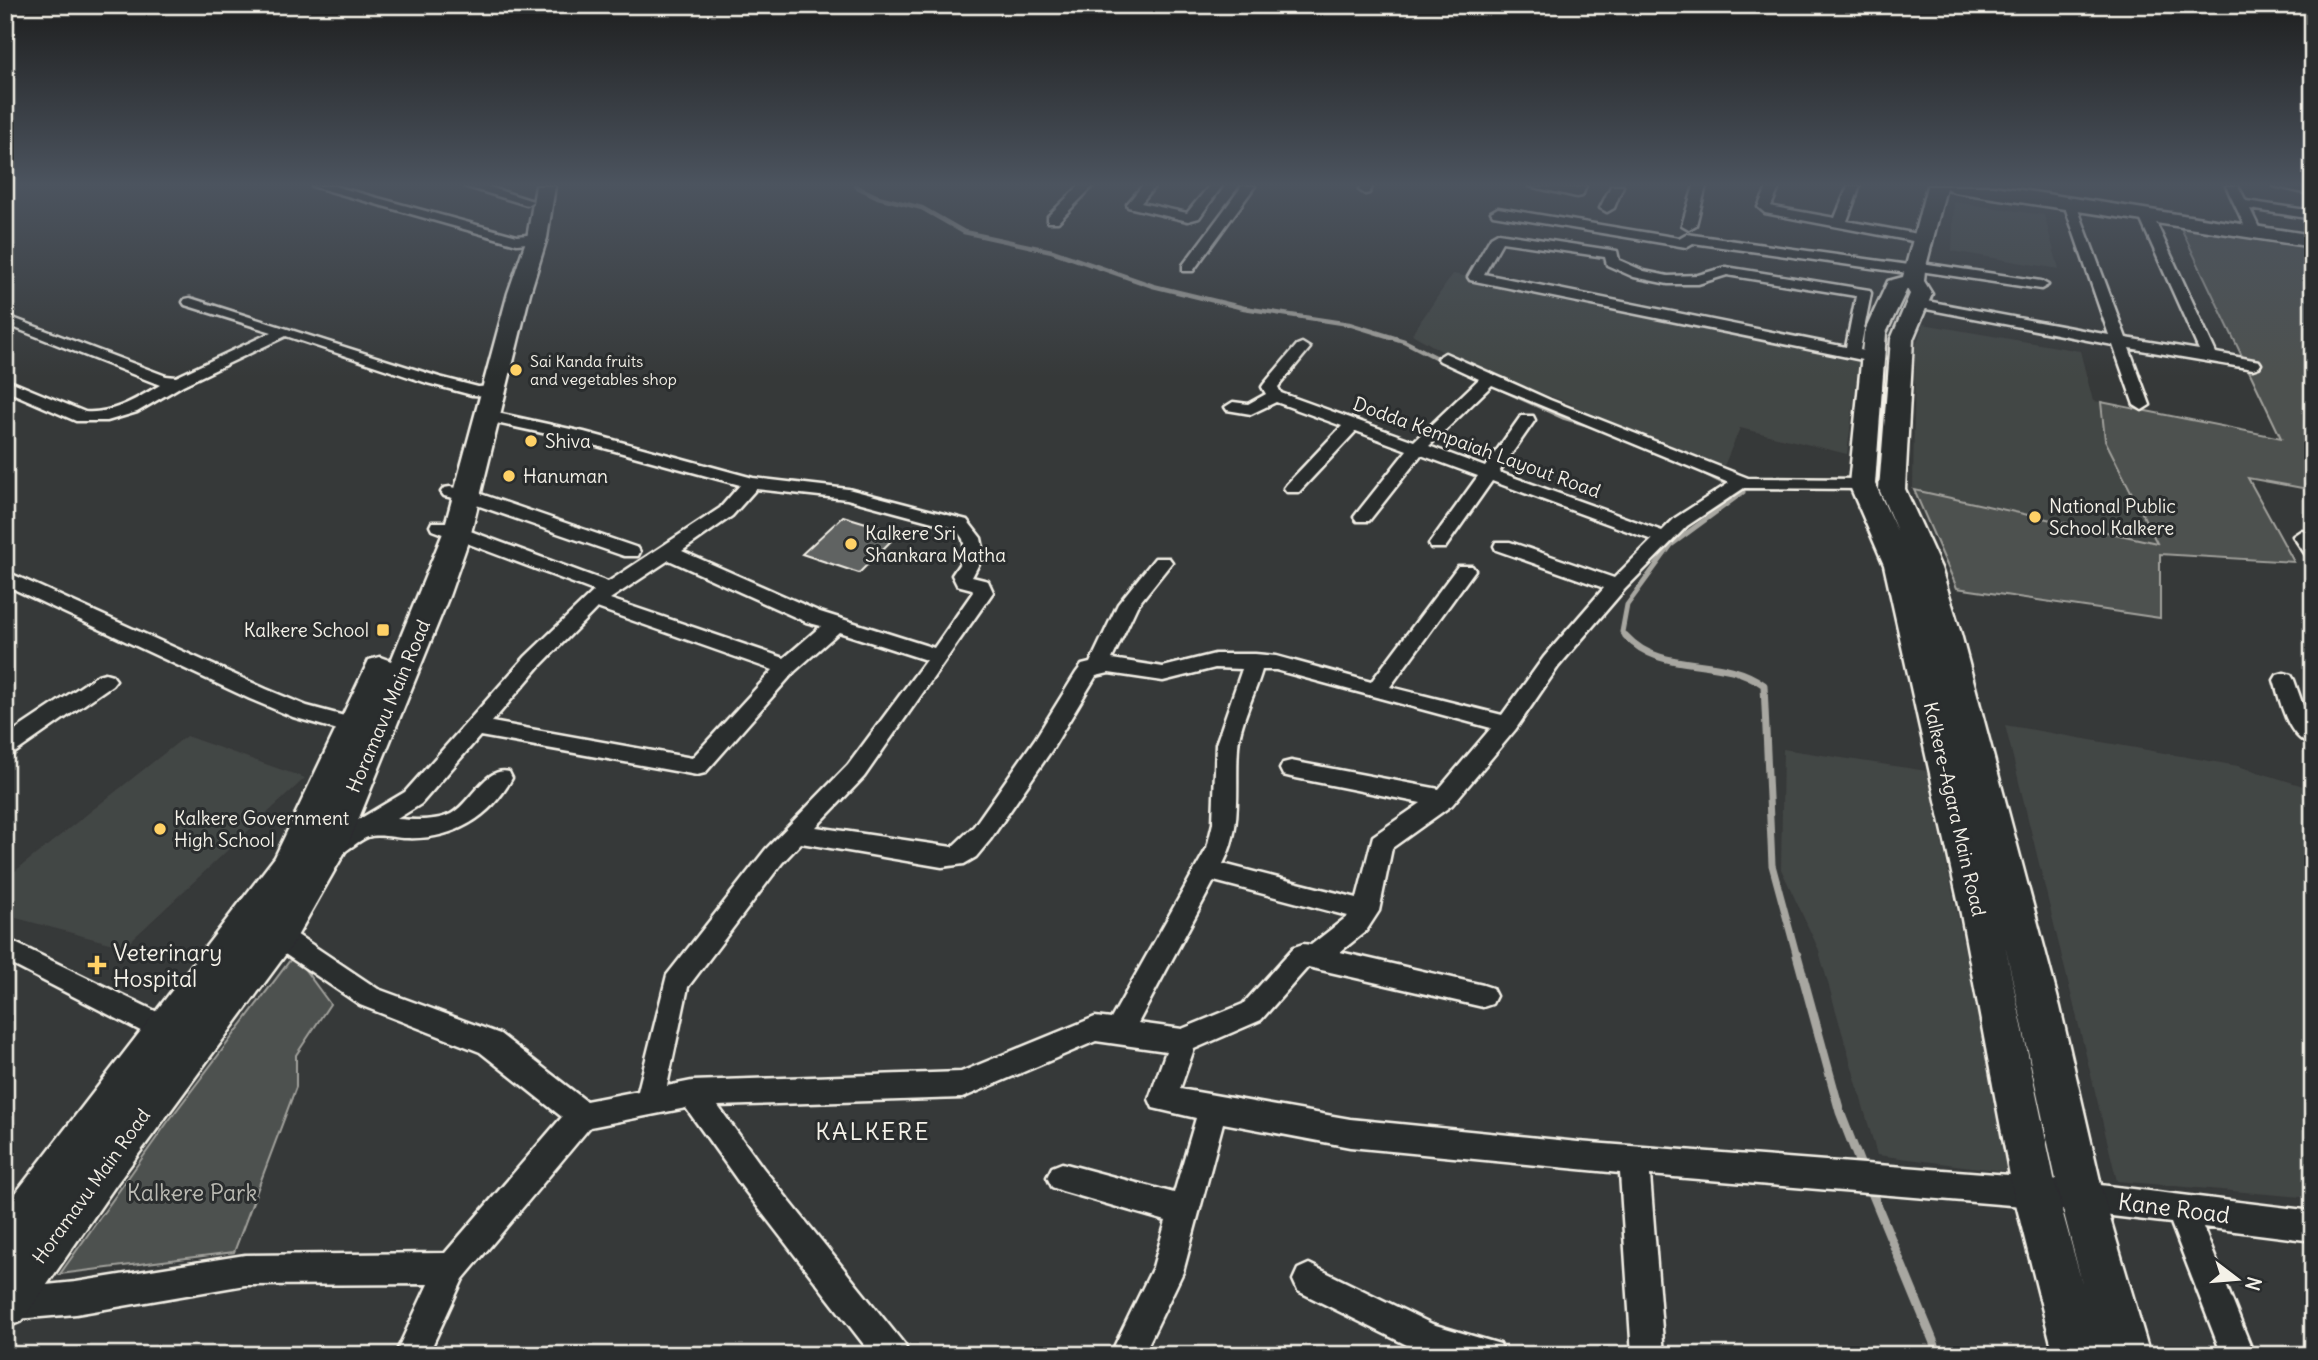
<svg xmlns="http://www.w3.org/2000/svg" width="2318" height="1360" viewBox="0 0 2318 1360" font-family="Delius,sans-serif">
  <style>
    .built { fill: #434645 }
    .green { fill: #4e514f; stroke: #a1a19c; stroke-width: 2 }
    .lines { fill: none; stroke-linecap: round; stroke-linejoin: round }
    .stream-far3 { stroke: #a8a7a1; stroke-width: 4.5 }
    .stream-far2 { stroke: #a8a7a1; stroke-width: 5 }
    .stream-far1 { stroke: #a8a7a1; stroke-width: 7 }
    .stream { stroke: #a8a7a1; stroke-width: 9 }
    .building { fill: #616362; stroke: #f4f1e8; stroke-width: 2 }
    .street-casing { stroke: #f4f1e8; stroke-width: 5 }
    .secondary-casing { stroke: #f4f1e8; stroke-width: 5 }
    .street { fill: #2a2d2e; fill-rule: evenodd }
    .secondary { fill: #2a2d2e; fill-rule: evenodd }
    .poi-dot { fill: #ffd166; stroke: #2a2d2e; stroke-width: 2.5 }
    .labels { text-anchor: middle; dominant-baseline: central; stroke-width: 6; stroke-linejoin: round; paint-order: stroke }
    .far-poi-label { font-size: 16px; fill: #f4f1e8; stroke: #2a2d2e; text-anchor: start }
    .poi-label { font-size: 19px; fill: #f4f1e8; stroke: #2a2d2e; text-anchor: start }
    .street-label { font-size: 19px; fill: #f4f1e8; stroke: #2a2d2e }
    .near-poi-label { font-size: 23px; fill: #f4f1e8; stroke: #2a2d2e; text-anchor: start }
    .near-park-label { font-size: 23px; fill: #bab9b2; stroke: #2a2d2e }
    .near-street-label { font-size: 23px; fill: #f4f1e8; stroke: #2a2d2e }
    .near-neighbourhood-label { font-size: 24px; letter-spacing: 2px; fill: #f4f1e8; stroke: #2a2d2e }
  </style>
  <rect width="100%" height="100%" fill="#363939"/>
  <filter id="ink" filterUnits="userSpaceOnUse"><feTurbulence type="fractalNoise" baseFrequency=".0143" numOctaves="2"/><feDisplacementMap in="SourceGraphic" scale="14" xChannelSelector="R" yChannelSelector="G"/><feConvolveMatrix kernelMatrix="1 2 1 2 8 2 1 2 1" color-interpolation-filters="sRGB"/></filter>
  <g filter="url(#ink)">
    <!-- built -->
    <path class="built" d="M 1954,202 L 2044,215 L 2059,269 L 1952,251 Z
      M 1453,274 L 1860,353 L 1847,454 L 1740,428 L 1724,466 L 1572,410 L 1572,404 L 1473,369 L 1412,334 Z
      M 1923,324 L 2080,351 L 2093,401 L 2101,402 L 2105,440 L 2157,544 L 2160,618 L 1957,588 L 1913,487 L 1915,349 Z
      M 2005,725 L 2238,766 L 2313,789 L 2313,1198 L 2117,1181 Z
      M 186,736 L 305,778 L 124,947 L 5,915 L 5,879 Z
      M 1783,749 L 1927,771 L 2011,1172 L 1877,1155 L 1818,948 L 1781,869 Z"/>
    <!-- green -->
    <path class="green" d="M 2180,226 L 2313,246 L 2313,490 L 2248,478 L 2294,562 L 2160,554 L 2160,618 L 1957,588 L 1914,490 L 2157,543 L 2105,440 L 2101,402 L 2281,438 Z
      M 294,955 L 330,1004 L 296,1055 L 296,1087 L 234,1252 L 60,1274 L 167,1123 Z"/>
    <g class="lines">
      <!-- stream-far3 -->
      <path class="stream-far3" d="M 855,186 L 878,197 L 922,208 L 964,232 L 1052,251 L 1153,286 L 1244,308 L 1349,324 L 1404,341 L 1443,361"/>
      <!-- stream-far2 -->
      <path class="stream-far2" d="M 1500,388 L 1563,417 L 1590,425
        M 1627,638 L 1622,632 L 1627,605 L 1671,545 L 1743,492 L 1703,472"/>
      <!-- stream-far1 -->
      <path class="stream-far1" d="M 1626,636 C 1662,676 1721,653 1764,685 L 1772,865 L 1797,957"/>
      <!-- stream -->
      <path class="stream" d="M 1797,955 L 1840,1112 L 1863,1171
        M 1870,1188 L 1939,1355"/>
    </g>
    <!-- building -->
    <path class="building" d="M 843,516 L 899,533 L 859,573 L 802,554 Z"/>
    <g class="lines">
      <defs>
        <path id="street" d="M 312,186 L 334,186 L 517,236 L 537,234 L 544,238 L 537,242 L 517,244 Z
          M 464,186 L 486,186 L 533,201 L 527,205 Z
          M 1079,186 L 1093,186 L 1058,222 L 1048,222 L 1048,216 Z
          M 1142,186 L 1155,186 L 1141,203 L 1187,213 L 1209,186 L 1222,186 L 1199,218 L 1188,221 L 1128,207 L 1127,204 Z
          M 1242,186 L 1255,186 L 1193,271 L 1183,271 L 1183,265 Z
          M 1361,186 L 1373,186 L 1369,193 L 1365,194 L 1359,190 Z
          M 1529,186 L 1573,188 L 1586,186 L 1582,196 L 1577,197 Z
          M 1611,186 L 1623,186 L 1614,208 L 1607,212 L 1600,208 Z
          M 1694,186 L 1706,186 L 1696,225 L 1689,229 L 1682,225 Z
          M 1768,186 L 1780,186 L 1771,206 L 1774,207 L 1835,218 L 1848,186 L 1860,186 L 1847,221 L 1923,235 L 1930,239 L 1923,243 L 1765,213 L 1758,207 Z
          M 2226,186 L 2238,186 L 2246,201 L 2313,211 L 2313,219 L 2250,209 L 2261,232 L 2254,236 L 2249,235 Z
          M 2274,186 L 2313,187 L 2313,195 Z
          M 2070,200 L 2076,204 L 2126,338 L 2199,350 L 2139,216 L 2146,212 L 2153,216 L 2216,353 L 2259,361 L 2261,364 L 2259,367 L 2253,369 L 2129,348 L 2150,405 L 2142,410 L 2134,405 L 2113,345 L 1916,307 L 1909,303 L 1916,299 L 2109,335 L 2064,204 Z
          M 1498,208 L 1679,238 L 1686,234 L 1909,265 L 1915,262 L 2041,281 L 2048,285 L 2041,289 L 1920,271 L 1914,274 L 1693,243 L 1686,247 L 1493,215 L 1491,212 Z
          M 1498,233 L 1617,251 L 1619,260 L 1644,271 L 1668,276 L 1698,275 L 1726,267 L 1869,290 L 1871,293 L 1860,350 L 1877,354 L 1880,357 L 1872,362 L 1470,280 L 1468,277 L 1491,237 ZM 1502,242 L 1605,257 L 1607,265 L 1634,277 L 1668,284 L 1698,284 L 1727,275 L 1856,296 L 1846,347 L 1484,274 Z
          M 190,298 L 439,377 L 478,387 L 494,386 L 502,391 L 494,396 L 472,395 L 427,383 L 286,336 L 183,385 L 137,412 L 107,421 L 76,421 L 5,390 L 5,379 L 85,412 C 114,414 136,399 160,385 L 5,324 L 5,315 L 166,376 L 176,377 L 272,332 L 185,305 L 183,302 L 185,299 Z
          M 1302,343 L 1310,348 L 1278,387 L 1281,393 L 1414,441 L 1479,379 L 1440,361 L 1437,358 L 1445,353 L 1550,400 L 1748,478 L 1862,479 L 1871,484 L 1862,489 L 1744,488 L 1687,526 L 1624,590 L 1558,667 L 1515,730 L 1452,805 L 1392,848 L 1379,911 L 1366,931 L 1340,952 L 1483,985 L 1492,988 L 1496,996 L 1492,1004 L 1483,1007 L 1308,967 L 1261,1020 L 1194,1049 L 1180,1089 L 1350,1119 L 1578,1142 L 2035,1177 L 2313,1211 L 2313,1241 L 2203,1227 L 2254,1355 L 2222,1355 L 2171,1223 L 2035,1207 L 1650,1175 L 1664,1355 L 1632,1355 L 1620,1173 L 1350,1147 L 1223,1123 L 1183,1272 L 1143,1355 L 1110,1355 L 1153,1267 L 1166,1221 L 1062,1191 L 1052,1187 L 1047,1177 L 1052,1167 L 1062,1163 L 1174,1193 L 1196,1118 L 1153,1108 L 1149,1099 L 1166,1051 L 1096,1041 L 962,1098 L 718,1106 L 763,1168 L 904,1344 L 909,1355 L 872,1355 L 743,1188 L 686,1108 L 590,1127 L 463,1279 L 428,1355 L 395,1355 L 428,1284 L 245,1285 L 76,1314 L 5,1320 L 7,1289 L 76,1282 L 245,1255 L 445,1253 L 562,1117 L 480,1052 L 360,1005 L 273,946 L 259,942 L 255,935 L 259,928 L 268,924 L 287,928 L 378,989 L 500,1034 L 586,1101 L 638,1091 L 667,975 L 766,849 L 848,765 L 926,660 L 839,632 L 794,672 L 705,773 L 697,775 L 480,736 L 421,804 L 397,819 C 414,820 435,822 451,814 C 470,804 486,765 509,772 L 512,778 C 490,819 452,840 406,838 C 395,838 378,833 368,837 C 352,843 340,862 321,856 L 317,849 L 321,842 L 405,792 L 526,656 L 594,591 L 432,530 L 430,526 L 432,522 L 446,522 L 608,582 L 720,508 L 740,485 L 575,440 L 482,420 L 480,416 L 482,412 L 488,411 L 584,432 L 753,478 L 848,489 L 967,520 L 981,538 L 984,554 L 972,577 L 988,581 L 993,592 L 864,777 L 816,827 L 952,847 L 974,826 L 1035,739 L 1076,673 L 1082,665 L 1090,663 L 1118,604 L 1155,558 L 1169,558 L 1172,562 L 1137,606 L 1112,659 L 1163,667 L 1215,654 L 1255,654 L 1276,656 L 1371,682 L 1458,566 L 1472,566 L 1475,570 L 1472,574 L 1390,687 L 1502,715 L 1544,657 L 1604,588 L 1496,550 L 1494,546 L 1496,542 L 1510,542 L 1614,578 L 1652,540 L 1492,481 L 1445,548 L 1431,548 L 1429,544 L 1478,476 L 1421,455 L 1369,521 L 1357,521 L 1354,517 L 1357,513 L 1407,450 L 1356,431 L 1299,492 L 1287,492 L 1284,488 L 1287,484 L 1342,426 L 1276,402 L 1251,414 L 1227,410 L 1225,407 L 1233,402 L 1248,404 L 1266,394 L 1262,387 L 1264,384 L 1297,345 ZM 1492,385 L 1729,483 L 1675,518 L 1662,531 L 1499,472 L 1535,420 L 1533,416 L 1521,416 L 1485,467 L 1429,446 ZM 756,489 L 847,499 L 955,528 L 963,539 L 966,554 L 952,575 L 957,585 L 972,589 L 973,592 L 934,648 L 820,612 L 682,551 L 732,516 ZM 669,560 L 806,622 L 821,626 L 784,658 L 610,599 ZM 597,608 L 773,670 L 692,758 L 492,722 L 540,666 ZM 1215,668 L 1242,669 L 1216,744 L 1213,823 L 1207,848 L 1111,1019 L 1095,1017 L 961,1072 L 692,1081 L 667,1086 L 688,987 L 782,863 L 801,843 L 942,867 L 964,864 L 976,857 L 990,840 L 1051,751 L 1096,676 L 1109,673 L 1163,681 ZM 1262,670 L 1276,670 L 1491,728 L 1439,789 L 1291,761 L 1283,763 L 1280,769 L 1283,775 L 1291,777 L 1421,803 L 1373,836 L 1357,898 L 1223,864 C 1243,827 1235,788 1238,747 C 1240,722 1255,694 1262,670 ZM 1214,881 L 1348,916 L 1311,945 L 1303,944 L 1294,947 L 1243,1004 L 1182,1029 L 1138,1023 Z
          M 450,487 L 472,491 L 638,548 L 640,552 L 638,556 L 624,556 L 462,500 L 444,496 L 441,492 L 444,488 Z
          M 2302,530 C 2316,534 2313,545 2313,557 L 2306,555 L 2293,536 Z
          M 5,571 L 266,689 L 307,706 L 363,721 L 366,727 L 363,733 L 355,735 L 293,717 L 250,699 L 5,585 Z
          M 105,673 L 112,675 L 116,680 L 112,685 L 13,754 L 5,756 L 5,737 L 98,675 Z
          M 2284,673 L 2291,675 L 2294,680 L 2307,717 L 2313,723 L 2313,746 C 2287,738 2281,703 2274,680 L 2277,675 Z
          M 5,938 L 182,1024 L 185,1033 L 182,1042 L 172,1045 L 162,1042 L 5,961 Z
          M 1309,1264 L 1432,1324 L 1500,1344 L 1505,1355 L 1427,1355 L 1417,1350 L 1298,1291 L 1293,1280 L 1298,1269 Z"/>
        <path id="secondary" d="M 536,186 L 555,186 L 547,238 L 530,293 L 471,533 L 449,596 L 346,850 L 291,947 L 115,1186 L 22,1321 L 5,1328 L 5,1207 L 275,857 L 369,660 L 380,657 L 391,661 L 443,533 L 508,293 L 527,238 Z
          M 1927,186 L 1994,186 L 2313,235 L 2313,247 L 1954,192 L 1946,188 L 1925,270 L 1924,281 L 1932,294 L 1913,339 L 1905,489 L 1941,568 L 1961,634 L 2060,1007 L 2104,1198 L 2150,1355 L 2054,1355 L 2013,1192 L 1961,914 L 1884,565 L 1849,484 L 1864,333 L 1888,281 L 1903,277 ZM 1907,289 L 1910,294 L 1891,339 L 1879,489 L 1897,531 L 1875,484 L 1886,333 ZM 2005,945 L 2060,1198 L 2082,1283 L 2057,1192 Z"/>
      </defs>
      <!-- street casing -->
      <use href="#street" class="street-casing"/>
      <!-- secondary casing -->
      <use href="#secondary" class="secondary-casing"/>
      <!-- street -->
      <use href="#street" class="street"/>
      <!-- secondary -->
      <use href="#secondary" class="secondary"/>
    </g>
  </g>
  <!-- sky -->
  <linearGradient id="sky" x2="0" y2="1"><stop stop-color="#1e1f1f"/><stop offset="0.49" stop-color="#4c545f"/><stop offset="1" stop-color="#4c545f" stop-opacity="0"/></linearGradient>
  <rect width="2318" height="377" fill="url(#sky)"/>
  <!-- markers -->
  <g class="poi-dot">
    <circle cx="516" cy="370" r="7"/>
    <circle cx="531" cy="441" r="7"/>
    <circle cx="509" cy="476" r="7"/>
    <circle cx="2035" cy="517" r="7"/>
    <circle cx="851" cy="544" r="7"/>
    <rect x="376" y="623" width="14" height="14" rx="3.5"/>
    <circle cx="160" cy="829" r="7"/>
    <path d="M93.5 954.5h7v7h7v7h-7v7h-7v-7h-7v-7h7z"/>
  </g>
  <g class="labels">
    <!-- far-poi labels -->
    <g class="far-poi-label">
      <text x="530" y="361">Sai Kanda fruits<tspan x="530" dy="18">and vegetables shop</tspan></text>
    </g>
    <!-- poi labels -->
    <g class="poi-label">
      <text x="545" y="441">Shiva</text>
      <text x="523" y="476">Hanuman</text>
      <text x="2049" y="506">National Public<tspan x="2049" dy="22">School Kalkere</tspan></text>
      <text x="865" y="533">Kalkere Sri<tspan x="865" dy="22">Shankara Matha</tspan></text>
      <text x="369" y="630" text-anchor="end">Kalkere School</text>
      <text x="174" y="818">Kalkere Government<tspan x="174" dy="22">High School</tspan></text>
    </g>
    <!-- street labels -->
    <g class="street-label">
      <text transform="translate(1477 447) rotate(20)">Dodda Kempaiah Layout Road</text>
      <text transform="translate(388 706) rotate(-67)">Horamavu Main Road</text>
      <text transform="translate(1955 809) rotate(77)">Kalkere-Agara Main Road</text>
      <text transform="translate(91 1186) rotate(-54)">Horamavu Main Road</text>
    </g>
    <!-- near-poi labels -->
    <g class="near-poi-label">
      <text x="113" y="952">Veterinary<tspan x="113" dy="26">Hospital</tspan></text>
    </g>
    <!-- near-park labels -->
    <g class="near-park-label">
      <text x="192" y="1192">Kalkere Park</text>
    </g>
    <!-- near-street labels -->
    <g class="near-street-label">
      <text transform="translate(2174 1208) rotate(7)">Kane Road</text>
    </g>
    <!-- near-neighbourhood labels -->
    <g class="near-neighbourhood-label">
      <text x="873" y="1131">KALKERE</text>
    </g>
  </g>
  <!-- margin -->
  <rect width="2318" height="1360" fill="none" stroke="#2a2d2e" stroke-width="28"/>
  <rect x="14" y="14" width="2290" height="1332" fill="none" stroke="#f4f1e8" stroke-width="2.5" filter="url(#ink)"/>
  <!-- north arrow -->
  <g transform="translate(2237 1279) rotate(106)" stroke="#2a2d2e" stroke-width="5" paint-order="stroke">
  <path d="M0-5L12 26L0 18L-12 26Z" fill="#f4f1e8"/>
  <text y="-10" font-size="19" font-weight="bold" text-anchor="middle" fill="#f4f1e8">N</text>
  </g>
</svg>
